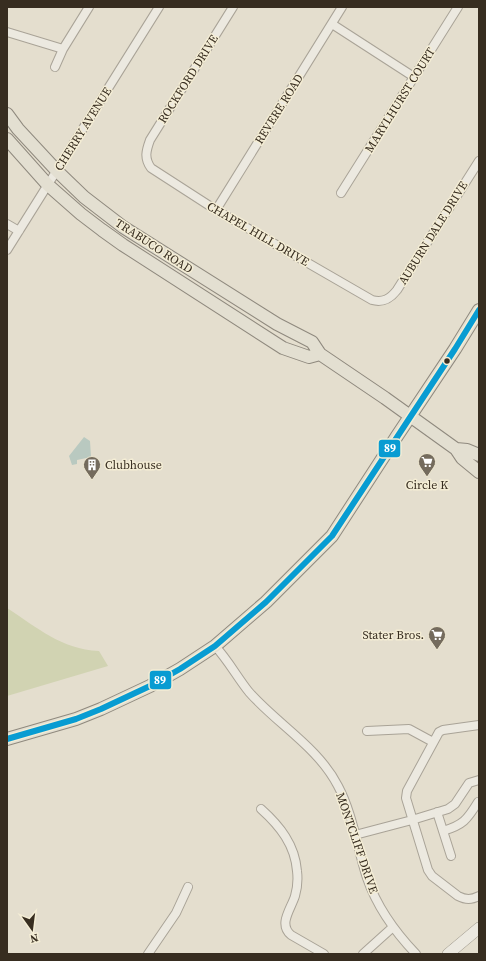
<svg xmlns="http://www.w3.org/2000/svg" width="486" height="961" viewBox="0 0 486 961" font-family="'Source Serif 4',serif">
  <style>
    .green { fill: #d1d3b2 }
    .water { fill: #b9c9c0 }
    .lines { fill: none; stroke-linecap: round; stroke-linejoin: round }
    .street-casing { stroke: #a9a397; stroke-width: 10 }
    .secondary-casing { stroke: #999387; stroke-width: 12 }
    .primary-casing { stroke: #8f897e; stroke-width: 14 }
    .street { stroke: #ece9e0; stroke-width: 8 }
    .secondary { stroke: #ece9e0; stroke-width: 11 }
    .primary { stroke: #e3dfd1; stroke-width: 12 }
    .bus-1-casing { stroke: #f4edd5; stroke-width: 9 }
    .bus-1 { stroke: #089cd2; stroke-width: 6 }
    .bus-dot { fill: #372d20; stroke: #f4edd5; stroke-width: 1.5 }
    .labels { text-anchor: middle; dominant-baseline: central; stroke-width: 3; stroke-linejoin: round; paint-order: stroke }
    .street-label { font-size: 12px; fill: #372d20; stroke: #f4edd5 }
    .poi-label { font-size: 12px; fill: #372d20; stroke: #f4edd5; text-anchor: start }
    .line-badge { stroke: #f4edd5; stroke-width: 1.5 }
    .badge-label { font-size: 11px; text-anchor: middle; font-weight: bold; fill: #fff }
  </style>
  <rect width="100%" height="100%" fill="#e4dece"/>
  <!-- green -->
  <path class="green" d="M 7,608 C 38,628 61,649 99,651 L 108,666 L 7,696 Z"/>
  <!-- water -->
  <path class="water" d="M 84,437 L 90,441 L 91,457 L 77,460 L 77,464 L 72,465 L 69,456 Z"/>
  <g class="lines">
    <defs>
      <path id="street" d="M 233,7 L 150,140 C 146,151 144,158 151,168 L 216,210 L 372,300 C 383,303 390,299 397,290 L 479,161
        M 332,24 L 414,77
        M 7,32 L 63,49
        M 55,67 L 63,49 L 89,7
        M 341,193 L 458,7
        M 216,210 L 342,7
        M 7,224 L 19,231
        M 7,250 L 159,7
        M 215,646 C 228,660 237,677 249,692 C 277,724 318,747 338,786 C 353,814 357,848 367,878 C 377,907 395,932 416,954
        M 479,725 L 443,730 L 439,732 L 407,791 L 406,798 L 428,870 L 432,876 L 458,896 C 466,900 471,900 479,896
        M 367,731 L 409,729 L 433,742
        M 261,809 C 280,826 295,845 297,871 C 298,879 297,889 295,896 C 291,909 278,924 291,935 L 324,954
        M 437,812 L 451,856
        M 443,831 C 463,825 467,820 478,802
        M 355,835 L 412,820 L 448,809 L 455,804 L 469,783 L 479,780
        M 148,954 L 176,913 L 188,887
        M 363,954 L 393,927"/>
      <path id="secondary" d="M 448,954 L 479,928"/>
      <path id="primary" d="M 7,114 L 18,129 L 57,171 L 84,197 L 123,227 L 277,324 L 312,342 L 320,354 L 385,398 L 456,449 L 462,458 L 479,472
        M 7,139 L 48,185 L 81,214 L 102,230 L 123,245 L 283,348 L 309,357 L 320,354
        M 456,449 L 467,450 L 479,455
        M 7,739 L 76,719 L 101,709 L 150,686 L 180,669 L 215,646 L 266,602 L 332,536 L 397,436 L 455,349 L 479,310"/>
    </defs>
    <!-- street casing -->
    <use href="#street" class="street-casing"/>
    <!-- secondary casing -->
    <use href="#secondary" class="secondary-casing"/>
    <!-- primary casing -->
    <use href="#primary" class="primary-casing"/>
    <!-- street -->
    <use href="#street" class="street"/>
    <!-- secondary -->
    <use href="#secondary" class="secondary"/>
    <!-- primary -->
    <use href="#primary" class="primary"/>
    <defs>
      <path id="bus-1" d="M 7,739 L 76,719 L 101,709 L 150,686 L 180,669 L 215,646 L 266,602 L 332,536 L 455,349 L 479,310"/>
    </defs>
    <!-- bus-1 casing -->
    <use href="#bus-1" class="bus-1-casing"/>
    <!-- bus-1 -->
    <use href="#bus-1" class="bus-1"/>
  </g>
  <!-- icons -->
  <defs>
    <symbol id="supermarket-pin" viewBox="-11 -11 22 30"><path d="M0 17L-7.5 6A9.5 9.5 0 1 1 7.5 6Z" fill="#746b5d" stroke="#f4edd5"/><path d="M-6-5.5h2.5l.6 2H6L4.5 2H-2.5L-4.4-4H-6ZM-1.5 3.2a1.3 1.3 0 1 0 .1 0ZM3 3.2a1.3 1.3 0 1 0 .1 0Z" fill="#fff"/></symbol>
    <symbol id="building-pin" viewBox="-11 -11 22 30"><path d="M0 17L-7.5 6A9.5 9.5 0 1 1 7.5 6Z" fill="#746b5d" stroke="#f4edd5"/><path d="M-4-6H4V6H1V3H-1V6H-4ZM-2.5-4.3h1.7v1.8h-1.7ZM.8-4.3h1.7v1.8H.8ZM-2.5-1h1.7V.8h-1.7ZM.8-1h1.7V.8H.8Z" fill="#fff"/></symbol>
  </defs>
  <g fill-rule="evenodd">
    <use href="#supermarket-pin" x="417" y="452" width="20" height="27"/>
    <use href="#building-pin" x="82" y="455" width="20" height="27"/>
    <use href="#supermarket-pin" x="427" y="625" width="20" height="27"/>
  </g>
  <!-- markers -->
  <circle class="bus-dot" cx="447" cy="361" r="3.5"/>
  <g class="labels">
    <!-- street labels -->
    <g class="street-label">
      <text transform="translate(188 79) rotate(-58)">ROCKFORD DRIVE</text>
      <text transform="translate(400 100) rotate(-58)">MARYLHURST COURT</text>
      <text transform="translate(279 109) rotate(-58)">REVERE ROAD</text>
      <text transform="translate(83 129) rotate(-58)">CHERRY AVENUE</text>
      <text transform="translate(433 233) rotate(-58)">AUBURN DALE DRIVE</text>
      <text transform="translate(258 234) rotate(30)">CHAPEL HILL DRIVE</text>
      <text transform="translate(154 246) rotate(33)">TRABUCO ROAD</text>
      <text transform="translate(357 843) rotate(71)">MONTCLIFF DRIVE</text>
    </g>
    <!-- poi labels -->
    <g class="poi-label">
      <text x="105" y="465">Clubhouse</text>
      <text x="427" y="485" text-anchor="middle">Circle K</text>
      <text x="424" y="635" text-anchor="end">Stater Bros.</text>
    </g>
  </g>
  <g class="line-badge">
    <rect x="378" y="439" width="23" height="19" rx="4" fill="#089cd2"/>
    <rect x="149" y="670" width="23" height="20" rx="4" fill="#089cd2"/>
  </g>
  <g class="badge-label">
    <text x="390" y="452">89</text>
    <text x="160" y="684">89</text>
  </g>
  <!-- border -->
  <rect width="486" height="961" fill="none" stroke="#372d20" stroke-width="16"/>
  <!-- north arrow -->
  <g transform="translate(32 929) rotate(166)" stroke="#f4edd5" stroke-width="3" paint-order="stroke">
  <path d="M0-3L7 15L0 10L-7 15Z" fill="#372d20"/>
  <text y="-6" font-size="11" font-weight="bold" text-anchor="middle" fill="#372d20">N</text>
  </g>
</svg>
